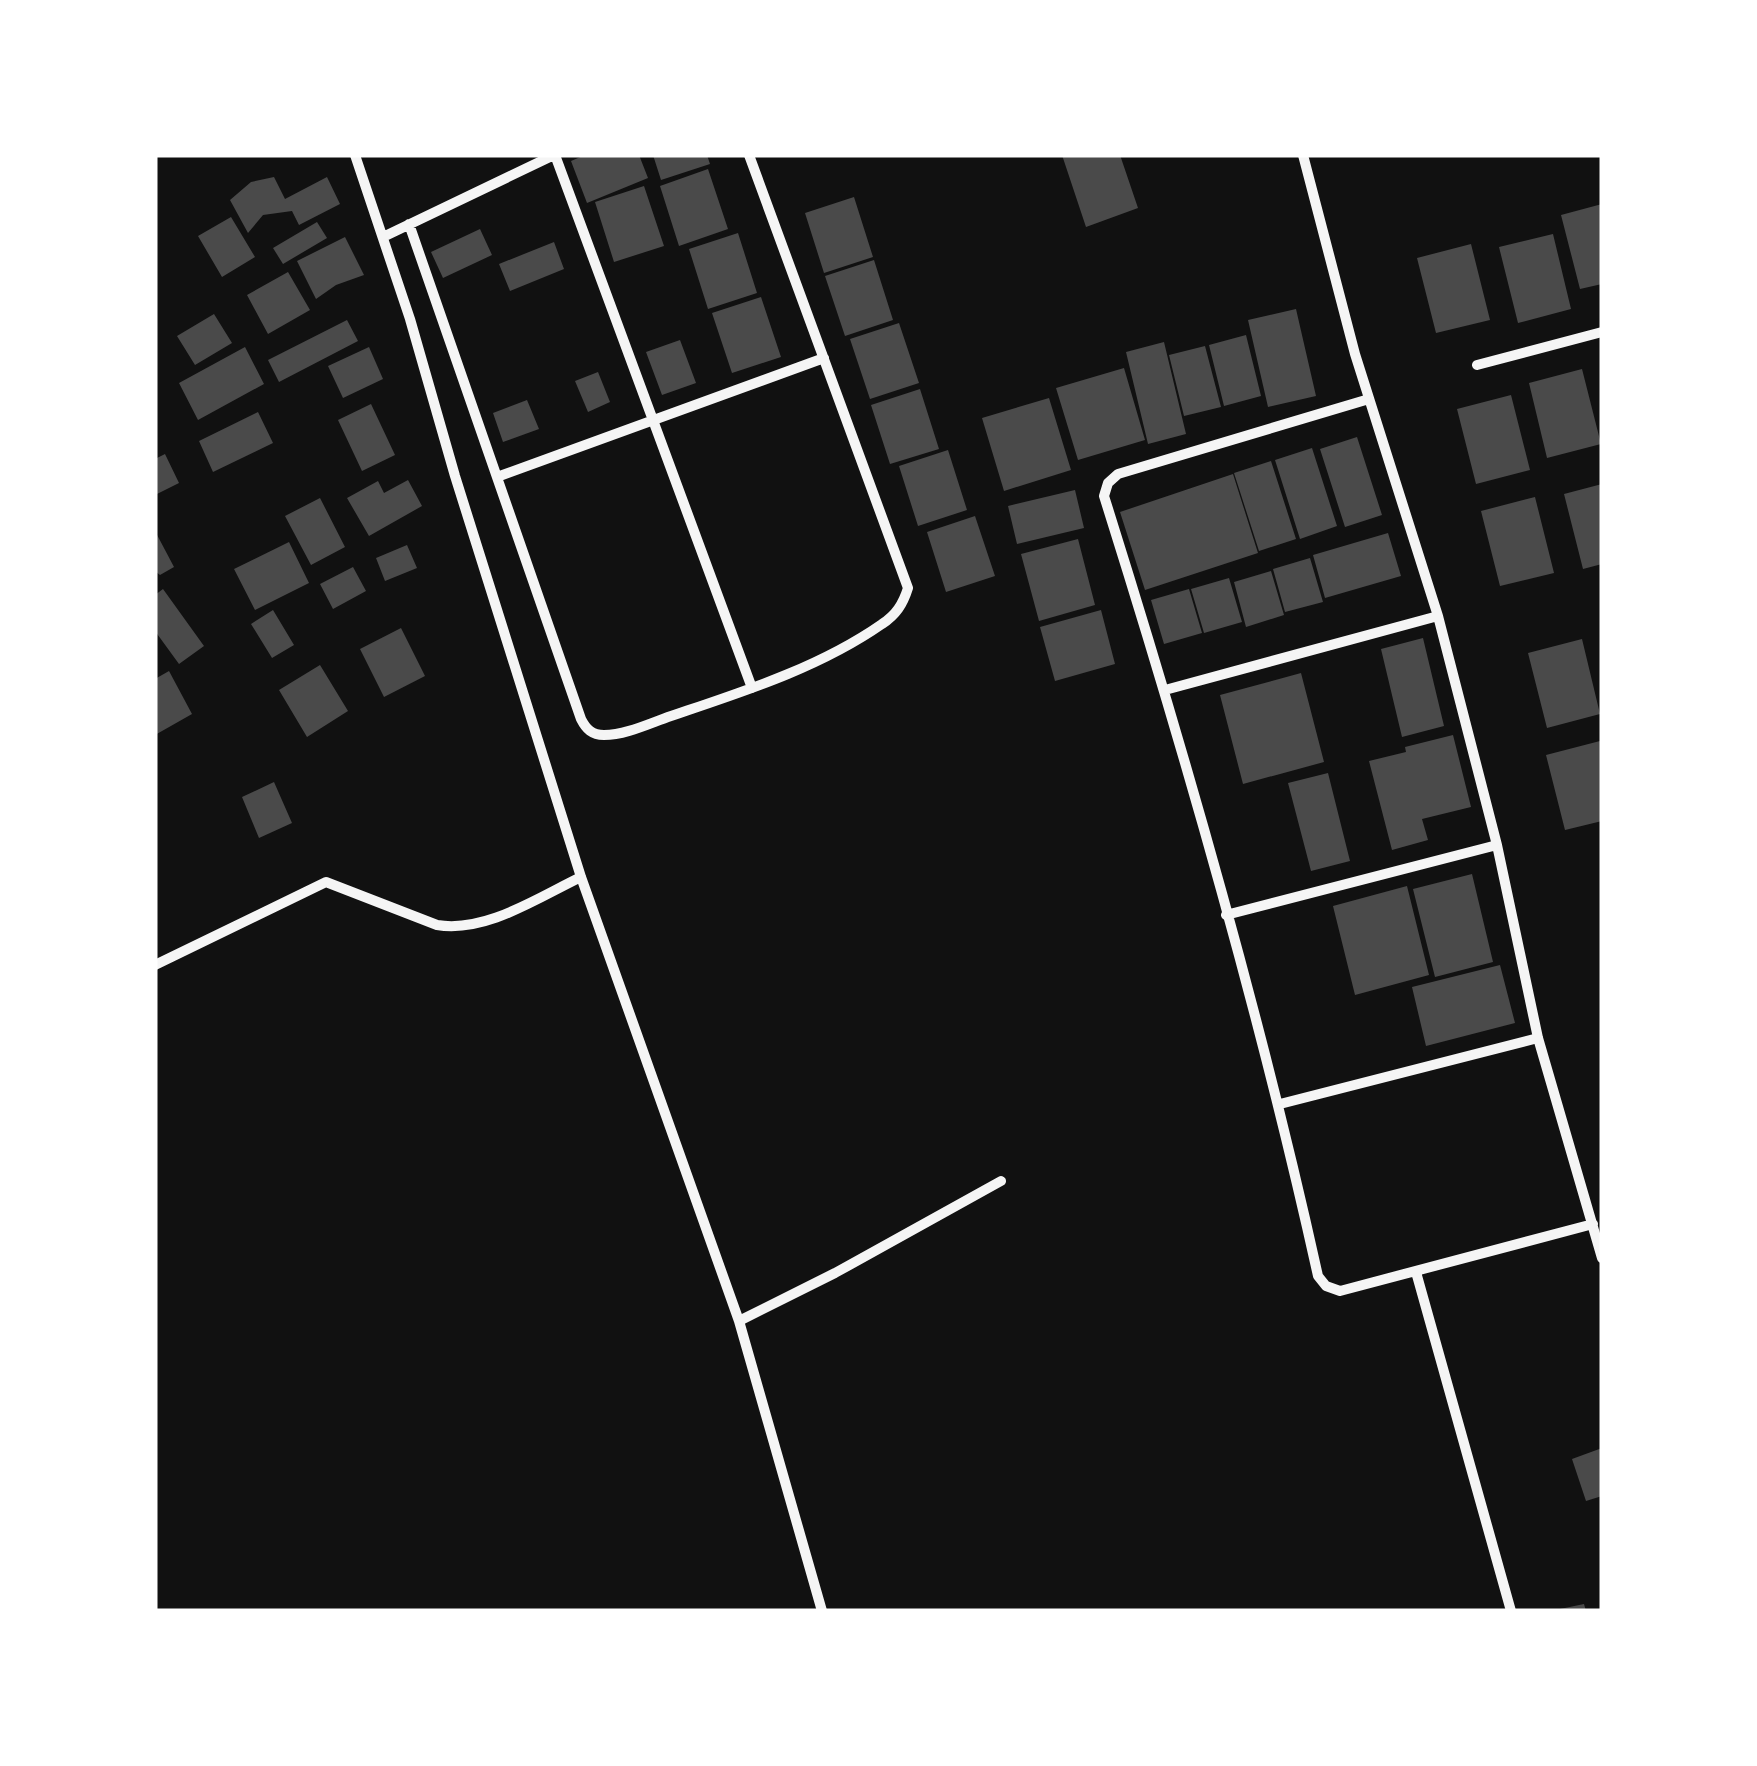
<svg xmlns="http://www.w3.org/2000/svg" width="1757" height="1766" viewBox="0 0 1757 1766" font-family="'PT Sans Narrow',sans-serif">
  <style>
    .building { fill: #4a4a4a }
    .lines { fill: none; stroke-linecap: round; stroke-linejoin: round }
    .minor { stroke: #f5f5f5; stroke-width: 10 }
  </style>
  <rect width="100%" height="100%" fill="#111"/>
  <!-- building -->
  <path class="building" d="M 585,155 L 639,155 L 648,178 L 587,203 L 571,161 Z
    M 653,155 L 707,155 L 710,164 L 661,180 Z
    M 1062,155 L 1120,155 L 1138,208 L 1086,227 Z
    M 708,169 L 728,229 L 679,246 L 660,186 Z
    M 274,177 L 285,199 L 327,177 L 340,204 L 299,225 L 292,211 L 263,215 L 248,233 L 230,200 L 251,182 Z
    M 644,186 L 664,246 L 614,262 L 595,202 Z
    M 854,197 L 873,257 L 824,273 L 805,213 Z
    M 1602,204 L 1602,284 L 1580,289 L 1561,215 Z
    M 231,217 L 255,257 L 222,277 L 198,236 Z
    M 317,222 L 327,238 L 283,264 L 273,248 Z
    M 480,229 L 492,255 L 443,278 L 431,252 Z
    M 738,233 L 757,293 L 708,309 L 689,249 Z
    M 1553,234 L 1571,309 L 1518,323 L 1499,247 Z
    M 345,237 L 364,275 L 336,285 L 316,299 L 297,261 Z
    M 554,242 L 564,269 L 510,291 L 499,264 Z
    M 1471,244 L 1490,320 L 1436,333 L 1417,258 Z
    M 874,260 L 893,320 L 845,336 L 825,276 Z
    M 288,272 L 310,310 L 268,334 L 247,295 Z
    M 761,297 L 781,357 L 732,373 L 712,313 Z
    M 1296,309 L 1316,396 L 1268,407 L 1248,320 Z
    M 214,314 L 232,343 L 195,365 L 177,336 Z
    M 347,320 L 358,341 L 279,382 L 268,360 Z
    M 899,323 L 919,383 L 870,399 L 850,339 Z
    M 1246,335 L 1261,396 L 1224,406 L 1209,345 Z
    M 680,340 L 696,383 L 662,395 L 646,352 Z
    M 1164,342 L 1186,434 L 1148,444 L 1126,352 Z
    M 1205,346 L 1221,407 L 1184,416 L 1169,355 Z
    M 245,347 L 264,384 L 198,420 L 179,383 Z
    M 369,347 L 383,379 L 343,398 L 328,366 Z
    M 1124,368 L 1145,440 L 1078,460 L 1056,388 Z
    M 1582,369 L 1601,444 L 1547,458 L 1529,383 Z
    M 598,372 L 610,402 L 588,412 L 575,381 Z
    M 920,389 L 939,449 L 890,464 L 871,405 Z
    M 1511,395 L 1530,470 L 1476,484 L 1457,409 Z
    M 1049,398 L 1071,470 L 1004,491 L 982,418 Z
    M 527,400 L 539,429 L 503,442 L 493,413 Z
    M 371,404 L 395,455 L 362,471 L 338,420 Z
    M 258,412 L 273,443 L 213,472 L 199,441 Z
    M 1357,437 L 1382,515 L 1345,527 L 1320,449 Z
    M 1312,448 L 1337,526 L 1300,539 L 1275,460 Z
    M 948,450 L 967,510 L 918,526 L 899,466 Z
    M 165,454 L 179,483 L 155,495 L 155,459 Z
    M 1271,461 L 1296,539 L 1259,551 L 1234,473 Z
    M 1233,474 L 1258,553 L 1145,590 L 1120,512 Z
    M 408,480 L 422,506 L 369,536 L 347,498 L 378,481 L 384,493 Z
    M 1602,484 L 1602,564 L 1583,569 L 1564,494 Z
    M 1075,490 L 1084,528 L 1017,544 L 1008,506 Z
    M 1535,497 L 1554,573 L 1500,586 L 1481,511 Z
    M 320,498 L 345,547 L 311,565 L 285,516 Z
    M 975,516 L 995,576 L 946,592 L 927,532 Z
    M 155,531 L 174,567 L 160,575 L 155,571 Z
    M 1388,533 L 1401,576 L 1325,598 L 1313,555 Z
    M 1078,539 L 1095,605 L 1039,621 L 1021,554 Z
    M 289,542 L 309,583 L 255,610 L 234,569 Z
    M 407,545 L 417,568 L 385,581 L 376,558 Z
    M 1310,558 L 1323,602 L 1285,612 L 1273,569 Z
    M 353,567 L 366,591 L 333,609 L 320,584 Z
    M 1271,571 L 1284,615 L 1246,627 L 1234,582 Z
    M 1229,578 L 1242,622 L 1204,633 L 1191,589 Z
    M 163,589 L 204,646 L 179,664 L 155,631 L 155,595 Z
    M 1189,589 L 1202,633 L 1164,644 L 1151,600 Z
    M 273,610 L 294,645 L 272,658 L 251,624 Z
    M 1101,610 L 1115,664 L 1055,681 L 1040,627 Z
    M 401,628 L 425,676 L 384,697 L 360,649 Z
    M 1423,638 L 1444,726 L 1402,737 L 1381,649 Z
    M 1582,639 L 1600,714 L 1547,728 L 1528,653 Z
    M 320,665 L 348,711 L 307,737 L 279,690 Z
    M 169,671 L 192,714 L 155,735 L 155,679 Z
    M 1301,673 L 1324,762 L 1243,784 L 1220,695 Z
    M 1453,735 L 1471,807 L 1422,819 L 1428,840 L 1392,850 L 1369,761 L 1406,752 L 1405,747 Z
    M 1600,741 L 1602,821 L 1565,830 L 1546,755 Z
    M 1328,773 L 1350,861 L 1311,871 L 1288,783 Z
    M 274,782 L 292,823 L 259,838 L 242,797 Z
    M 1472,874 L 1493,962 L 1435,977 L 1413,889 Z
    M 1407,886 L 1429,975 L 1355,995 L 1333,906 Z
    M 1500,965 L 1515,1023 L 1426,1046 L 1412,987 Z
    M 1602,1448 L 1602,1496 L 1586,1501 L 1572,1459 Z
    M 1584,1604 L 1586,1611 L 1560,1611 L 1560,1609 Z"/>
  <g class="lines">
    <!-- minor -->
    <path class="minor" d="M 355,155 L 410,319 L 455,476 L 581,877 L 739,1321 L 822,1611
      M 555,155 L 752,688
      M 1303,155 L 1355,354 L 1438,616 L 1497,845 L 1538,1038 L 1602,1258
      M 409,224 L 581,719 C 586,729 592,735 604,735 C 626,735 650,723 671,716 C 742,692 819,668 882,624 C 896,615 903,604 908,588 L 749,155
      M 383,237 L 554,155
      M 1477,365 L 1602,332
      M 1369,399 L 1118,474 L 1108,483 L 1104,496 C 1185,753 1260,1013 1318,1276 L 1326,1286 L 1340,1291 L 1593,1224
      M 497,477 L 824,358
      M 1165,690 L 1438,616
      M 1226,915 L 1497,845
      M 155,965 L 326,882 L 437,925 C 486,933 537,898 581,877
      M 1280,1104 L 1538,1038
      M 1416,1272 L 1511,1611
      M 739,1321 L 835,1273 L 1001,1181"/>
  </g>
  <!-- border -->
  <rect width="1757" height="1766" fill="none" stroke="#ffffff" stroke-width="315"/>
</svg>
